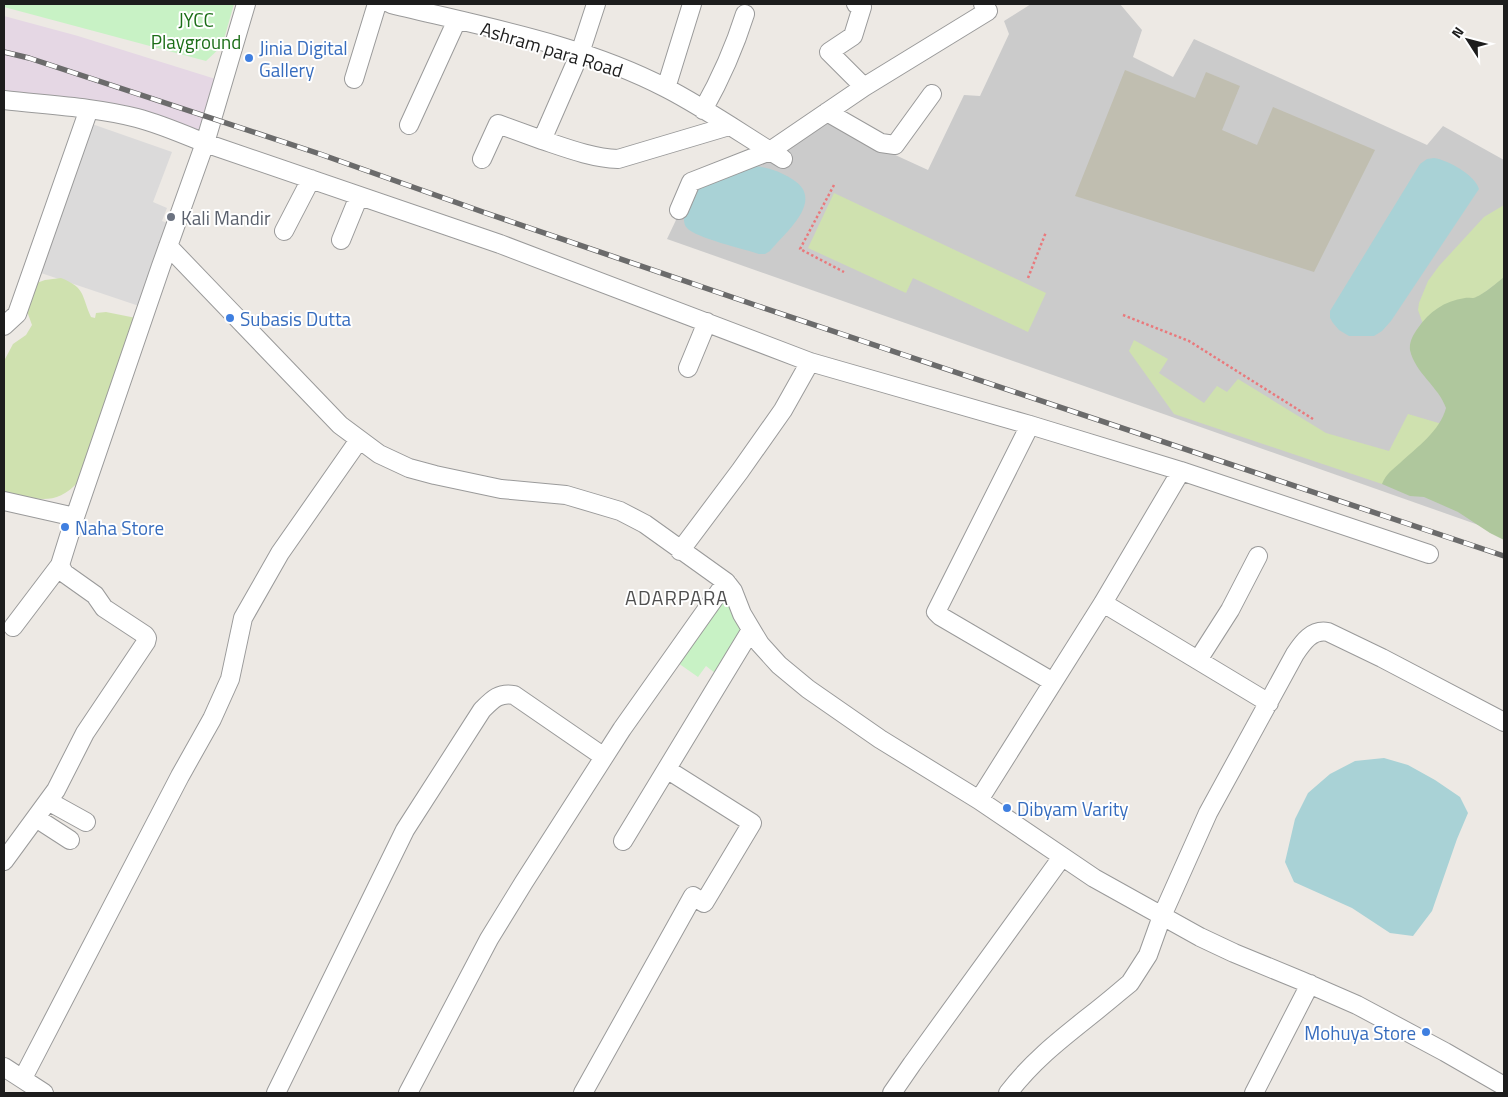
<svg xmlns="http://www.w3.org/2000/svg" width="1508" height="1097" viewBox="0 0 1508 1097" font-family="'Titillium Web',sans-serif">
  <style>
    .residential { fill: #dbdada }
    .industrial { fill: #e5d7e4 }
    .religious { fill: #cbcbcb }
    .construction { fill: #c0beb0 }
    .grass { fill: #cfe1af }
    .forest { fill: #afc79d }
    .park { fill: #c8f2c5 }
    .water { fill: #a9d2d6 }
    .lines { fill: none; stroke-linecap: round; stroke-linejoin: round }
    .minor-casing { stroke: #9a9a9a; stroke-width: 20 }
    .path { stroke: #e9797c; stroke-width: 2.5; stroke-dasharray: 2.5 2.5; stroke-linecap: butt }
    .minor { stroke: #fff; stroke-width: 18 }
    .rail-casing { stroke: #6b6b6b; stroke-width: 5.5 }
    .rail { stroke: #fff; stroke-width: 4; stroke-dasharray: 11; stroke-linecap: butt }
    .shop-dot { fill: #3f7fe0; stroke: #fff; stroke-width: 2 }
    .worship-dot { fill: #6b7280; stroke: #fff; stroke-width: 2 }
    .labels { text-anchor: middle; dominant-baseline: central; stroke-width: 4; stroke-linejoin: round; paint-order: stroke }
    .park-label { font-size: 19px; fill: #1c6e18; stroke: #fff }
    .shop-label { font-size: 19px; fill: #366cbe; stroke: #fff; text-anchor: start }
    .street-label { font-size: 19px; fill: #1d1d1d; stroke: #fff }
    .worship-label { font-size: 19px; fill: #5b616d; stroke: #fff; text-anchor: start }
    .neighbourhood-label { font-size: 20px; letter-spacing: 1px; fill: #505050; stroke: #fff }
  </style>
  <rect width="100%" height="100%" fill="#ede9e4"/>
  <!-- residential -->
  <path class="residential" d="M 92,124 L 172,152 L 153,202 L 167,208 L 162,221 L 171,224 L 142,307 L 41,273 Z"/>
  <!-- industrial -->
  <path class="industrial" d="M 4,16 L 78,36 L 222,81 L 205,136 L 4,96 Z"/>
  <!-- religious -->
  <path class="religious" d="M 1031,4 L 1120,4 L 1142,30 L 1133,57 L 1173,77 L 1194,39 L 1427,145 L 1443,126 L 1504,160 L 1504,534 L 667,239 L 693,184 L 766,159 L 775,165 L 790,153 L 783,148 L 830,118 L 880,148 L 928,170 L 964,95 L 980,96 L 1009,34 L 1004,21 Z"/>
  <!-- construction -->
  <path class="construction" d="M 1125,70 L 1195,98 L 1206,72 L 1240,86 L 1222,130 L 1257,145 L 1273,107 L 1375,150 L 1314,272 L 1075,196 Z"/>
  <!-- grass -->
  <path class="grass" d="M 834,193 L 1046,293 L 1028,332 L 913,278 L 906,293 L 808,248 Z
    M 1504,205 L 1504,278 L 1477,298 L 1423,324 L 1418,310 L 1419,303 L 1428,281 L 1439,266 L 1484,217 Z
    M 61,278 C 86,288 81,295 91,317 L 95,318 L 96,313 L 106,312 L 136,318 L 79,481 C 55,508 36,498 4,493 L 4,361 L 13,344 L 26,335 L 32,325 L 28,314 L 22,310 L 31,285 L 45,280 Z
    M 1134,340 L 1168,359 L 1159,373 L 1204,403 L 1217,386 L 1227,392 L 1238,379 L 1326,433 L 1389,451 L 1408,414 L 1442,424 L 1382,484 L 1174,414 L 1129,351 Z"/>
  <!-- forest -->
  <path class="forest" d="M 1504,277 L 1504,540 L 1490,533 L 1458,512 L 1424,497 L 1410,496 L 1382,484 C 1386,474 1393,469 1400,463 C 1417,447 1440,431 1446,408 C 1439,387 1415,373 1410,350 C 1409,342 1413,335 1418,328 C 1429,312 1444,301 1465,298 C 1468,297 1473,299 1476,297 C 1484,294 1498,282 1504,277 Z"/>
  <!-- park -->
  <path class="park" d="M 4,4 L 234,4 L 222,46 L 206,61 L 4,7 Z
    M 725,598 L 733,614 L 746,626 L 715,673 L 706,666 L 698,677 L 678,663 Z"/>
  <!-- water -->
  <path class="water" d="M 1434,158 C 1448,160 1475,175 1479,189 L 1391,321 L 1382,331 L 1374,336 L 1349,336 L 1339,330 L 1333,323 L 1330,318 L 1330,311 L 1420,164 L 1427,159 Z
    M 756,166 C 770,168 781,172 792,179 C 827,200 784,233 770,251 L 765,254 L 759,254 C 744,249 696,238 687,228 C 678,219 691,193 700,188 C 710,180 736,172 749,167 Z
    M 1384,758 L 1408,765 L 1435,780 L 1460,797 L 1468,813 L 1457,839 L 1432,911 L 1413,936 L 1390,933 L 1352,908 L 1294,882 L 1285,862 L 1295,819 L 1308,793 L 1330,774 L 1355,761 Z"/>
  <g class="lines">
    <defs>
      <path id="minor" d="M 391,4 C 484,27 581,44 666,88 C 705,108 745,136 783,159
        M 856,4 L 862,7 L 853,36 L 829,52 L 864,87
        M 354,79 L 377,4
        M 666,88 L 692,4
        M 4,100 C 48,105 94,107 137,118 C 160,124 183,134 205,143 L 500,244 L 810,362 L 1030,425 L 1181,471 L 1429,554
        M 703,110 C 721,78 734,49 745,14
        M 827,112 L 881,143 L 895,145 L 932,94
        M 409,125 L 457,20
        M 542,140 C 566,148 592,158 618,159 L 729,126
        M 482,159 L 498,124 L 542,140 L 580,53 L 596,4
        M 679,210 L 691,182 L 770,151 L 864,87 L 988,11 L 983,4
        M 284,231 L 311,179
        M 341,240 L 359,196
        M 168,246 L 340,425 L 379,454 L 409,468 L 435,475 L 501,489 L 566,495 L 620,511 L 645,524 L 726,582 L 733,591 L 742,614 L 760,644 L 779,665 L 808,689 L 880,739 L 979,800 L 1094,878 L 1200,937 L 1234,953 L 1302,981 L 1357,1005 L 1445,1052 L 1504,1086
        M 4,326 L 17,314 L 89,109
        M 688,368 L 707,322
        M 1030,425 L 936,612 L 940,616 L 1053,682
        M 4,501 L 75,517
        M 680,551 L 740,471 L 783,410 L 810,362
        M 1103,603 L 1269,703
        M 13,627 L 60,565
        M 1198,660 L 1230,610 L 1258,556
        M 979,800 L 1103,603 L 1181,471
        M 48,801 L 86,822
        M 36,818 L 70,840
        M 623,841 L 751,630
        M 4,861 L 56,790 L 85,733 L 146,642 L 147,638 L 145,635 L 104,608 L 95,595 L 64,573 L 60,565 L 75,517 L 161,266 L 205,143 L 246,4
        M 4,1067 L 44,1093
        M 23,1078 L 180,776 L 212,719 L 230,679 L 243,618 L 280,553 L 359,440
        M 276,1093 L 405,830 L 482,710 C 492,700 499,692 514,695 L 604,757
        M 408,1093 L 489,939 L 524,882 L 622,729 L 726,582
        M 583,1093 L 693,896 L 704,903 L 752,823 L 668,770
        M 892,1093 L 912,1064 L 1062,857
        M 1008,1093 C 1040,1051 1078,1027 1118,993 L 1130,983 L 1148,955 L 1162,916 L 1208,813 L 1295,654 C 1303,642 1312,629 1328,632 L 1382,658 L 1504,722
        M 1254,1093 L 1310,984"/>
    </defs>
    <!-- minor casing -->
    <use href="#minor" class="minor-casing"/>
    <!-- path -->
    <path class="path" d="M 834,185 L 800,249 L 844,272
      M 1028,278 L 1046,232
      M 1123,315 L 1189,341 L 1313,419"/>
    <!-- minor -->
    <use href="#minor" class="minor"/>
    <defs>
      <path id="rail" d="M 4,52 L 29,58 L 320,154 L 483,212 L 758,306 L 1504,556"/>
    </defs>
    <!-- rail casing -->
    <use href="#rail" class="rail-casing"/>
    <!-- rail -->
    <use href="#rail" class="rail"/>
  </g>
  <!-- markers -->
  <g class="shop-dot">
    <circle cx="249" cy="58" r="5"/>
    <circle cx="230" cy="318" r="5"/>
    <circle cx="65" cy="527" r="5"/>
    <circle cx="1007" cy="808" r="5"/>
    <circle cx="1426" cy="1032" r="5"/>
  </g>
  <circle class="worship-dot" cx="171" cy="217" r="5"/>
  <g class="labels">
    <!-- park labels -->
    <g class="park-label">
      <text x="196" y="19">JYCC<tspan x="196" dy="22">Playground</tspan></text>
    </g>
    <!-- shop labels -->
    <g class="shop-label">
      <text x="259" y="47">Jinia Digital<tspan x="259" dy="22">Gallery</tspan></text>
      <text x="240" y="318">Subasis Dutta</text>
      <text x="75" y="527">Naha Store</text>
      <text x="1017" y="808">Dibyam Varity</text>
      <text x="1416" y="1032" text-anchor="end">Mohuya Store</text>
    </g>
    <!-- street labels -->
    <g class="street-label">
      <text transform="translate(552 49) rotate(17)">Ashram para Road</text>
    </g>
    <!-- worship labels -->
    <g class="worship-label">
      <text x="181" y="217">Kali Mandir</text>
    </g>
    <!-- neighbourhood labels -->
    <g class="neighbourhood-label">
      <text x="677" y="597">ADARPARA</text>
    </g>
  </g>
  <!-- border -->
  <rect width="1508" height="1097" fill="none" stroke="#1d1d1d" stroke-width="10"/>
  <!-- north arrow -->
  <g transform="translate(1468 40) rotate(306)" stroke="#ffffff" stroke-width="4" paint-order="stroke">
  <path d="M0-4L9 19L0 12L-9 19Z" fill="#1d1d1d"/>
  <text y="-8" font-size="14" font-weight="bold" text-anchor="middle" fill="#1d1d1d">N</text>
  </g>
</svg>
